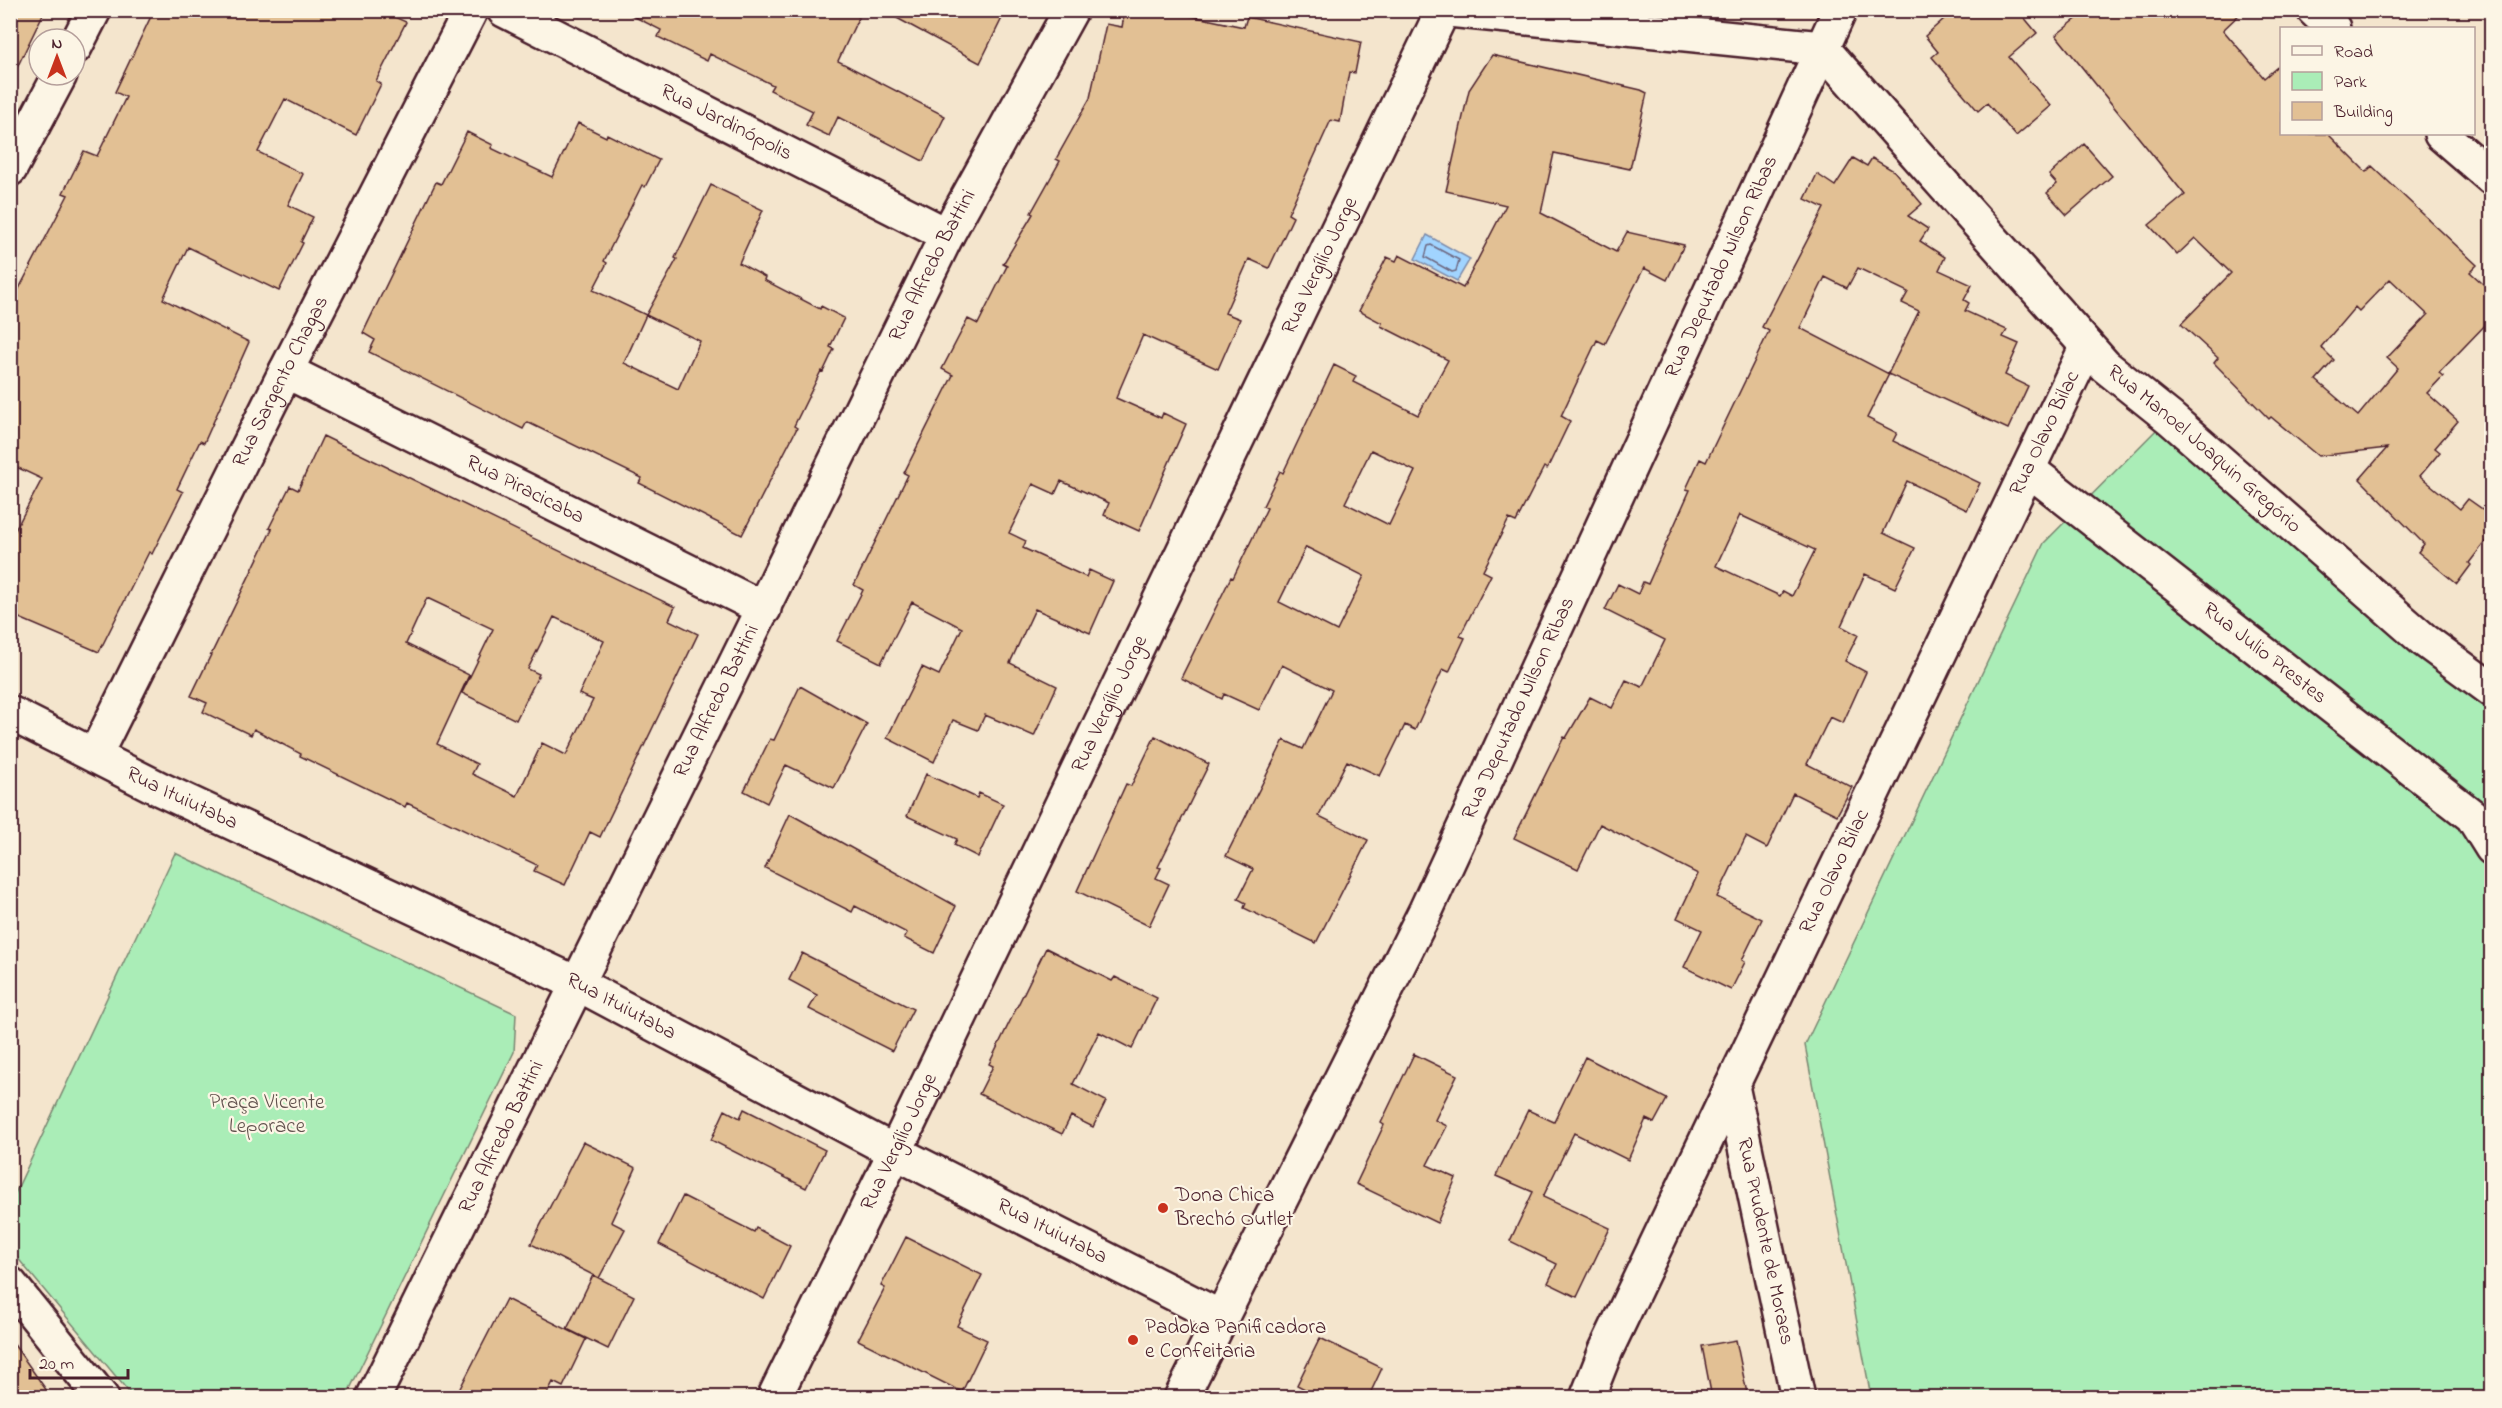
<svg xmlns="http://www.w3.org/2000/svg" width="2502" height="1408" viewBox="0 0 2502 1408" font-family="'Indie Flower',sans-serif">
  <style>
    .green { fill: #aaedb7; stroke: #7a8671; stroke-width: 1.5 }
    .water { fill: #a1d4ff; stroke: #7e8caa; stroke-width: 1.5 }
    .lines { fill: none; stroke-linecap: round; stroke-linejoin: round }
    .shore { stroke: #6d6780; stroke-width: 1.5 }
    .building { fill: #e2c094; stroke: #4a1f2b; stroke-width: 1.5; fill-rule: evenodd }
    .minor-casing { stroke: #4a1f2b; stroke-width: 38 }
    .minor { stroke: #fcf5e5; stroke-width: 33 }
    .poi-dot { fill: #c8321e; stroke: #fcf5e5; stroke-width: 2 }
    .labels { text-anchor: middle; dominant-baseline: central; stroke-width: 4.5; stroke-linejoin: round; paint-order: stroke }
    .street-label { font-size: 21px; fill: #4a1f2b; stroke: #fcf5e5 }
    .park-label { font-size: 21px; fill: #62524e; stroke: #fcf5e5 }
    .poi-label { font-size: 21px; fill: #4a1f2b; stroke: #fcf5e5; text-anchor: start }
  </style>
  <rect width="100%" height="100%" fill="#f4e5cd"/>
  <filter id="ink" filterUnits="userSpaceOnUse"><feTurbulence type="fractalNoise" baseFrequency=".0167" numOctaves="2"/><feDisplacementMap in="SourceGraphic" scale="12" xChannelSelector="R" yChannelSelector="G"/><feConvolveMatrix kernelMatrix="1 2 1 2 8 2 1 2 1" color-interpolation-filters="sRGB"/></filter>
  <g filter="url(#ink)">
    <!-- green -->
    <path class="green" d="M 2167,419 L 2491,706 L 2491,1397 L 1871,1397 L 1805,1045 L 2044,543 Z
      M 175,853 L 516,1014 L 514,1052 L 346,1397 L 133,1397 L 11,1250 L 11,1202 Z"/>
    <!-- water -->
    <path class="water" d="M 1427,235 L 1470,259 L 1457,281 L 1415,259 Z"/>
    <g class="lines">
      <!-- shore -->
      <path class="shore" d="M 1431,245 L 1459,260 L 1456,271 L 1452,272 L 1425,257 L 1428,246 Z"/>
    </g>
    <!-- building -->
    <path class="building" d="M 10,10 L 45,10 L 10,82 Z
      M 154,10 L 379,10 L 406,22 L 376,81 L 381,84 L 356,135 L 285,99 L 258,152 L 303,174 L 288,205 L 313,217 L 301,242 L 303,243 L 279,291 L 188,247 L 163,299 L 249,342 L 204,443 L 200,441 L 177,489 L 183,492 L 152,554 L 149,552 L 99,652 L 10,614 L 10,540 L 42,479 L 10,464 L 10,306 L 68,195 L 63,193 L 84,151 L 97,156 L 126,97 L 115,92 Z
      M 621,10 L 862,10 L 838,61 L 945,116 L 923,161 L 838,117 L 829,136 L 806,125 L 813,111 L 770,90 L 773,85 L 710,54 L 707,61 L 658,37 L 661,30 Z
      M 882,10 L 1006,10 L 980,63 Z
      M 1125,10 L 1164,10 L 1244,27 L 1247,17 L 1361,42 L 1355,73 L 1349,72 L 1340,122 L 1331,120 L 1288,214 L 1293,217 L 1269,268 L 1249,259 L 1225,313 L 1240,319 L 1218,369 L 1143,335 L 1116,398 L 1161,418 L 1163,413 L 1186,424 L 1139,531 L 1104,515 L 1109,503 L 1061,481 L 1055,494 L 1033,484 L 1009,533 L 1026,541 L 1023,548 L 1086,577 L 1089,570 L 1113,581 L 1090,633 L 1035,609 L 1010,663 L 1057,686 L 1034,736 L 985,715 L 978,730 L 953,720 L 934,762 L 887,738 L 922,667 L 939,675 L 962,628 L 912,602 L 881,663 L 837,641 L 863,590 L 854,585 L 908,475 L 904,473 L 953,375 L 942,369 L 968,319 L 978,324 L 1007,266 L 1003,264 L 1033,214 L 1031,213 L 1060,161 L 1056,159 L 1090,98 L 1106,24 L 1122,27 Z
      M 1954,10 L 2018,10 L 2037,33 L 2009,57 L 2051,106 L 2016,136 L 1987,103 L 1978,111 L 1932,57 L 1938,52 L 1925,36 Z
      M 2088,10 L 2244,10 L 2223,30 L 2264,78 L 2282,63 L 2282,134 L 2328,134 L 2366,172 L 2372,166 L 2477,265 L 2470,272 L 2492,292 L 2492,318 L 2439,373 L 2443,376 L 2427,393 L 2458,421 L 2435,448 L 2440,452 L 2420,476 L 2460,509 L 2468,499 L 2492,516 L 2492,533 L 2469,563 L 2471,565 L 2457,584 L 2418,552 L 2424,544 L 2360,479 L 2387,448 L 2318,456 L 2271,417 L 2269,419 L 2214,363 L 2218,358 L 2181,324 L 2231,273 L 2195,238 L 2177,255 L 2149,225 L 2185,195 L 2056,35 ZM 2390,279 L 2428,315 L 2387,358 L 2398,368 L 2358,416 L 2316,380 L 2334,360 L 2321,347 L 2355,307 L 2359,311 Z
      M 1492,55 L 1641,90 L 1647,93 L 1630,169 L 1554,153 L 1541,213 L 1616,252 L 1627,232 L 1684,245 L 1667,280 L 1644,268 L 1605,344 L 1597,340 L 1561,416 L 1570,421 L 1547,469 L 1544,467 L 1516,522 L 1509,519 L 1483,571 L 1491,575 L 1460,636 L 1465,638 L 1449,672 L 1443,669 L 1415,730 L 1405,725 L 1380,776 L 1347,761 L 1319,816 L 1368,840 L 1316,943 L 1244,908 L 1246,903 L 1238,899 L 1253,869 L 1226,856 L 1284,740 L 1303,749 L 1332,690 L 1282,665 L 1259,710 L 1224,694 L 1222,699 L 1181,678 L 1231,577 L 1233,578 L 1267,508 L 1263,506 L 1280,471 L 1283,473 L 1334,365 L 1356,376 L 1353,382 L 1418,415 L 1448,360 L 1381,326 L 1382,323 L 1359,311 L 1387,257 L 1396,261 L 1399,255 L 1463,288 L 1506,205 L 1446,191 L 1469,90 ZM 1371,450 L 1415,471 L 1389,525 L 1345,503 ZM 1306,547 L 1364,576 L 1337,631 L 1279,602 Z
      M 578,123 L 606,137 L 607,134 L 659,160 L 645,187 L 642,185 L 604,261 L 607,263 L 593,290 L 646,315 L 677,259 L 675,258 L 711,185 L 763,210 L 739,263 L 765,277 L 764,280 L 820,309 L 821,306 L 844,318 L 830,347 L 834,349 L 823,372 L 821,371 L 794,426 L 797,428 L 742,535 L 639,483 L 642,478 L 527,422 L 523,429 L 369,352 L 375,340 L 363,333 L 436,182 L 441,184 L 467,132 L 493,145 L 491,148 L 552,177 ZM 646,315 L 700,341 L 678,389 L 624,363 Z
      M 2084,144 L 2112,176 L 2067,215 L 2047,193 L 2057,184 L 2049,175 Z
      M 1853,158 L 1867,166 L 1872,158 L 1894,171 L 1922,204 L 1908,216 L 1928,229 L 1920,241 L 1945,257 L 1939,270 L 1972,285 L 1964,300 L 1969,303 L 1965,311 L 2007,330 L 2003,337 L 2019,344 L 2005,375 L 2028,386 L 2008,429 L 1888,374 L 1919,311 L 1902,303 L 1908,292 L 1858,268 L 1847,288 L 1825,277 L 1800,328 L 1889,374 L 1867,418 L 1897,433 L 1893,441 L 1980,483 L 1967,510 L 1907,481 L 1883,533 L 1915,548 L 1895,588 L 1865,574 L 1841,626 L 1858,635 L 1845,661 L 1866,672 L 1843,723 L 1830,717 L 1807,764 L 1852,787 L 1837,815 L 1793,793 L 1767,848 L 1746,837 L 1717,897 L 1762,919 L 1742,960 L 1745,962 L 1731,990 L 1684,967 L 1702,930 L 1677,918 L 1698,874 L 1600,824 L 1578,869 L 1514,838 L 1564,737 L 1566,738 L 1590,697 L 1612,708 L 1626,680 L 1642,687 L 1665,640 L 1605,610 L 1618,584 L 1638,594 L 1643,582 L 1648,584 L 1690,490 L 1686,489 L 1700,459 L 1706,462 L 1769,331 L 1762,327 L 1824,208 L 1805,199 L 1817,174 L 1835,186 ZM 1740,515 L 1815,550 L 1792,596 L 1783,591 L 1780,596 L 1716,566 Z
      M 323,436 L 675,607 L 669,620 L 698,634 L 600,837 L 590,832 L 565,885 L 534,871 L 537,865 L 407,803 L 405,807 L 300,756 L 301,754 L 254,729 L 251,735 L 203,712 L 207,703 L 191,696 L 272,529 L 269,528 L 290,486 L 298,490 ZM 427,598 L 493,629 L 462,693 L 516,720 L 539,674 L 528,669 L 554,617 L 604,641 L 579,694 L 593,700 L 566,755 L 542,743 L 517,796 L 472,774 L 477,764 L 437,744 L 469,675 L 406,644 Z
      M 800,686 L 867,724 L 834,788 L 786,765 L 767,803 L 744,791 L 770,739 L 774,740 Z
      M 1155,736 L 1209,764 L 1158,867 L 1161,868 L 1156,878 L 1169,884 L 1149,926 L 1077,891 L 1126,784 L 1131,786 Z
      M 926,774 L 977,798 L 979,793 L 1003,804 L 978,857 L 954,845 L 957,839 L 907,816 Z
      M 790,814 L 956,906 L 934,953 L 904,938 L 907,933 L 855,906 L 852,912 L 765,868 Z
      M 1046,948 L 1112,981 L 1115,977 L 1157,998 L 1132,1049 L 1099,1032 L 1073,1084 L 1106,1101 L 1093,1127 L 1071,1116 L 1062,1134 L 979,1094 L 993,1066 L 989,1064 Z
      M 802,953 L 913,1009 L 892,1051 L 809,1009 L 817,995 L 789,980 Z
      M 1414,1054 L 1457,1075 L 1435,1120 L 1447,1126 L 1427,1165 L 1456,1178 L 1437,1223 L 1356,1184 L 1384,1125 L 1381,1123 Z
      M 1585,1057 L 1667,1099 L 1654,1123 L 1646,1119 L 1628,1160 L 1574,1133 L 1543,1197 L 1610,1228 L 1577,1297 L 1548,1283 L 1557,1264 L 1510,1241 L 1533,1192 L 1496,1176 L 1528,1110 L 1554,1122 Z
      M 744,1109 L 825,1150 L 806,1188 L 711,1140 L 725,1110 L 740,1118 Z
      M 583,1142 L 636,1168 L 611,1222 L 625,1229 L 599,1278 L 531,1244 Z
      M 683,1196 L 754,1232 L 756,1228 L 790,1246 L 764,1299 L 659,1244 Z
      M 906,1237 L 982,1275 L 957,1326 L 987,1340 L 962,1392 L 858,1340 L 885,1288 L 881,1286 Z
      M 593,1275 L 634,1296 L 608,1349 L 567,1329 Z
      M 506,1299 L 586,1339 L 563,1387 L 553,1382 L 545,1398 L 455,1398 Z
      M 1320,1338 L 1382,1368 L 1368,1398 L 1322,1398 L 1297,1385 Z
      M 10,1339 L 52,1398 L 10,1398 Z
      M 1736,1340 L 1748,1398 L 1712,1398 L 1702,1346 Z"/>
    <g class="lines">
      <defs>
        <g id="minor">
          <path id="s1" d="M 504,10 L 947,235"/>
          <path d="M 1449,10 L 1822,48"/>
          <path d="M 2314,10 L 2333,28"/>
          <path d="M 75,47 L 94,10"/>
          <path id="s2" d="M 1822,48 L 2105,366 L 2170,418 L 2424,640 L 2492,690"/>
          <path d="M 2441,134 L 2492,178"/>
          <path d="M 10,169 L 60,75"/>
          <path id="s3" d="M 286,371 L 764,609"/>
          <path id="s4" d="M 2028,469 L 2472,816 L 2492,848"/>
          <path id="s5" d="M 10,713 L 160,789 L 578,984 L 895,1152 L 1222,1318"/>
          <path id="s6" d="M 95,755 L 286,371 L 471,10"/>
          <path id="s7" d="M 1732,1086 L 1798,1398"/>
          <path d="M 10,1284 L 102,1398"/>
          <path id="s8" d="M 373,1398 L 947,235 L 1071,10"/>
          <path id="s9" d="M 774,1398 L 895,1152 L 1443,10"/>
          <path id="s10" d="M 1181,1398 L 1426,910 L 1840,10"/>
          <path id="s11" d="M 1587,1398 L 1606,1350 L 1732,1086 L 2087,346"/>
        </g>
      </defs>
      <!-- minor casing -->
      <use href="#minor" class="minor-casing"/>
      <!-- minor -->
      <use href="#minor" class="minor"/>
    </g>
  </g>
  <!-- markers -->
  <g class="poi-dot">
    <circle cx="1163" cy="1208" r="6"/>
    <circle cx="1133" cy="1340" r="6"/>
  </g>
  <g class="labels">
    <!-- street labels -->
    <g class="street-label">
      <text stroke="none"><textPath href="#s1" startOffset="249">Rua Jardinópolis</textPath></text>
      <text stroke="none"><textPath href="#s8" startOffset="1263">Rua Alfredo Battini</textPath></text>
      <text stroke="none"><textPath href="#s9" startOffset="1257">Rua Vergílio Jorge</textPath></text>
      <text stroke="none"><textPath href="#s10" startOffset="1254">Rua Deputado Nilson Ribas</textPath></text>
      <text stroke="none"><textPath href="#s6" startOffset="417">Rua Sargento Chagas</textPath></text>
      <text stroke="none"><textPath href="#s11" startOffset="1068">Rua Olavo Bilac</textPath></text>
      <text stroke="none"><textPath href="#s2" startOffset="555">Rua Manoel Joaquin Gregório</textPath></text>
      <text stroke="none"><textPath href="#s3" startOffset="267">Rua Piracicaba</textPath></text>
      <text stroke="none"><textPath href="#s4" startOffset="300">Rua Julio Prestes</textPath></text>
      <text stroke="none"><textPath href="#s8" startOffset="777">Rua Alfredo Battini</textPath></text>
      <text stroke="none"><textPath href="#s9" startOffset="771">Rua Vergílio Jorge</textPath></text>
      <text stroke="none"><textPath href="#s10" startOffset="768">Rua Deputado Nilson Ribas</textPath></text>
      <text stroke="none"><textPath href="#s5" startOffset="192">Rua Ituiutaba</textPath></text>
      <text stroke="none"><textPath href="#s11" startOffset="582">Rua Olavo Bilac</textPath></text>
      <text stroke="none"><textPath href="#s5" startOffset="678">Rua Ituiutaba</textPath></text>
      <text stroke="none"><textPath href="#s8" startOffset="291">Rua Alfredo Battini</textPath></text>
      <text stroke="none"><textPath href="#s9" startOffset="285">Rua Vergílio Jorge</textPath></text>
      <text stroke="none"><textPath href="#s5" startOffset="1164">Rua Ituiutaba</textPath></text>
      <text stroke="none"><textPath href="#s7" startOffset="159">Rua Prudente de Moraes</textPath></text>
    </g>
    <!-- park labels -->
    <g class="park-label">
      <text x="267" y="1103">Praça Vicente<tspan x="267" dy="24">Leporace</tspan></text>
    </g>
    <!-- poi labels -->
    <g class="poi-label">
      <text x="1175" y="1196">Dona Chica<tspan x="1175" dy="24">Brechó Outlet</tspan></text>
      <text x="1145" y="1328">Padoka Panificadora<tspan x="1145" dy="24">e Confeitaria</tspan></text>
    </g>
  </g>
  <!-- margin -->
  <rect width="2502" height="1408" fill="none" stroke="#fcf5e5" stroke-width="36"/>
  <rect x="18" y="18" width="2466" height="1372" fill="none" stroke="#4a1f2b" stroke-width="2" filter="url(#ink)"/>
  <!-- legend -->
  <rect x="2280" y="27" width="195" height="108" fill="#fcf5e5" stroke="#b59f9b" stroke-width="1.5"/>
  <rect x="2292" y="46" width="30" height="9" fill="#fcf5e5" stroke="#b59f9b" stroke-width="1.5"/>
  <text x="2334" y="57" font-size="18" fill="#4a1f2b">Road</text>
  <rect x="2292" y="72" width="30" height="18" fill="#aaedb7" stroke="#b59f9b" stroke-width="1.5"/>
  <text x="2334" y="87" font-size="18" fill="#4a1f2b">Park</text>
  <rect x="2292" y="102" width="30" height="18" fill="#e2c094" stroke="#b59f9b" stroke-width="1.5"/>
  <text x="2334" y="117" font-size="18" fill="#4a1f2b">Building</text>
  <!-- north arrow -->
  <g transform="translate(57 57)"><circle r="28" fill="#fcf5e5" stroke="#b59f9b" stroke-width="1.5"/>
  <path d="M0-4.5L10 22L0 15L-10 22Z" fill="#c8321e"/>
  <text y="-9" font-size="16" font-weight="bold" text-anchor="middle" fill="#4a1f2b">N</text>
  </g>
  <!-- scale -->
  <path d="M30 1369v9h98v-9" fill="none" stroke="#4a1f2b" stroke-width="3"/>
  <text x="39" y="1369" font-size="18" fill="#4a1f2b" stroke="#fcf5e5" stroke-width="4.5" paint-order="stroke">20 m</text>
</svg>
